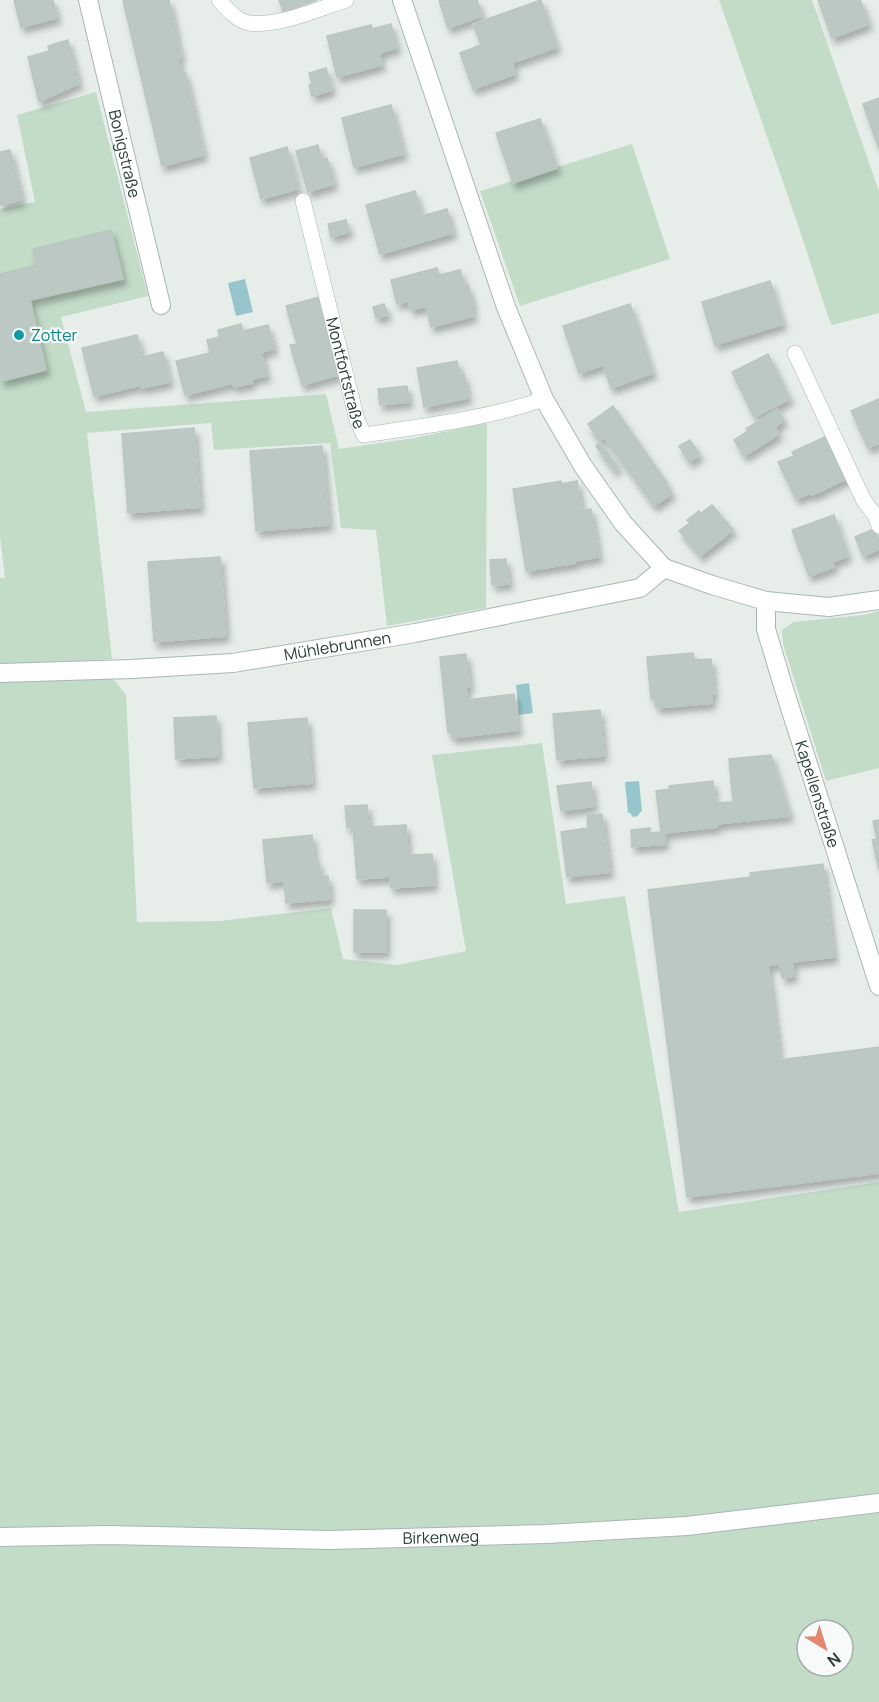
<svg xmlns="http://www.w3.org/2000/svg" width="879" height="1702" viewBox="0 0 879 1702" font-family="Manrope,sans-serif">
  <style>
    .green { fill: #c2dcc8; fill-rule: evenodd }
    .water { fill: #96c6cb }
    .building { fill: #bcc8c3; stroke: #bac7c1; stroke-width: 1.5; filter: url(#shadow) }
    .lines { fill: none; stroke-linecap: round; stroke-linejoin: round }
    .service-casing { stroke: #aab6b1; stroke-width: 16 }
    .minor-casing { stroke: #aab6b1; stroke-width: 20 }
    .service { stroke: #fff; stroke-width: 15 }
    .minor { stroke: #fff; stroke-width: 18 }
    .culture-dot { fill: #0f9aa8; stroke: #f7faf8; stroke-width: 2 }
    .labels { text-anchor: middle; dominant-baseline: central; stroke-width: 4.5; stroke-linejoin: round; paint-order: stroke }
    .street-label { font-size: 16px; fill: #273e37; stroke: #f7faf8 }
    .culture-label { font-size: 16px; fill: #0d838f; stroke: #f7faf8; text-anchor: start }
  </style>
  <defs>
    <filter id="shadow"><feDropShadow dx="3.5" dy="6" stdDeviation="3" flood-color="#0004"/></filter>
  </defs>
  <rect width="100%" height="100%" fill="#e7eeea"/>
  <!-- green -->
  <path class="green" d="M 719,0 L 812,0 L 879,191 L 879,313 L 832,325 L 829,319 L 796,219 Z
    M 96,92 L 148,296 L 61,317 L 86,412 L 326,394 L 339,449 L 414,438 L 487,423 L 486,608 L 387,626 L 376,530 L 341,528 L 330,443 L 214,450 L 211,423 L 87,433 L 112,659 L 0,665 L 0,578 L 5,578 L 0,536 L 0,209 L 35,202 L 17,115 Z
    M 632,144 L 670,259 L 520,306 L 480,191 Z
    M 879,611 L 879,768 L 826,781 L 783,644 L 782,630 L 793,622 L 864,615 Z
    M 111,676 L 126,695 L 137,922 L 220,921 L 331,908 L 343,959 L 397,965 L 466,951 L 432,755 L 542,743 L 566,904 L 625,896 L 679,1212 L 879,1182 L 879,1493 L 703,1517 L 482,1529 L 243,1532 L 0,1531 L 0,680 Z
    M 879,1510 L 879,1702 L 0,1702 L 0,1544 L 137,1543 L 331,1546 ZM 807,1630 L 843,1630 L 843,1666 L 807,1666 Z"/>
  <!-- water -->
  <path class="water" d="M 245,279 L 253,312 L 236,316 L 228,283 Z
    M 529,683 L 533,713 L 519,715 L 516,685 Z
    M 639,781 L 642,812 L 640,812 L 638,816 L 633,817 L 630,813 L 628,813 L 625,782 Z"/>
  <!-- building -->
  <path class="building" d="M 14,0 L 53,0 L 57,18 L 21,27 Z
    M 123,0 L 169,0 L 181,57 L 178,59 L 181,72 L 185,72 L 204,155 L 162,166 Z
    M 279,0 L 317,0 L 283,11 Z
    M 439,0 L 477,0 L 482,16 L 448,28 Z
    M 541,0 L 557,47 L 512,63 L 515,74 L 473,89 L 460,53 L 481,45 L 473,24 Z
    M 818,0 L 860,0 L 869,24 L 832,38 Z
    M 391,24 L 397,48 L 379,53 L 382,65 L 337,77 L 327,36 L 371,25 L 372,29 Z
    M 68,40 L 79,83 L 39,102 L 28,57 L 49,51 L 48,46 Z
    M 326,68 L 332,90 L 312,96 L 309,85 L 312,84 L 309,73 Z
    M 879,98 L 879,149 L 863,104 Z
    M 391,105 L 404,154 L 354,167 L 342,118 Z
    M 540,119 L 557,168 L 513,183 L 496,133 Z
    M 318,145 L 321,159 L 327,158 L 334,184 L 308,192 L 296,151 Z
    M 287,147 L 298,189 L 261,199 L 250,158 Z
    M 10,150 L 22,200 L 0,205 L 0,152 Z
    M 415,191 L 422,216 L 447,209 L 453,233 L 380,254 L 366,205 Z
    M 346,220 L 349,232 L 331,237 L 328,224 Z
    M 111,230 L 123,279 L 30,300 L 46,370 L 2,381 L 0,373 L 0,274 L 36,265 L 33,249 Z
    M 437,268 L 439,275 L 460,270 L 464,286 L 468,285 L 473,306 L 471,306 L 474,316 L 431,327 L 426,306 L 411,310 L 408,301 L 397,304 L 391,280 Z
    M 770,281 L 783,324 L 715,345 L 702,302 Z
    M 320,297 L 342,374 L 302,385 L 290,345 L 297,344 L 286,306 Z
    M 384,304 L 388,315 L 376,318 L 373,307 Z
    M 630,304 L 653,373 L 611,388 L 603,365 L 579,373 L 563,326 Z
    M 241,324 L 243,331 L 268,325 L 274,349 L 261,352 L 267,376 L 251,379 L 252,383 L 234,387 L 233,383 L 185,395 L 176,361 L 210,353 L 207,340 L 219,337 L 218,330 Z
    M 137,335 L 142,357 L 163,352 L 170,382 L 141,388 L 141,385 L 94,396 L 82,348 Z
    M 768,354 L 790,399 L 754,417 L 732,372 Z
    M 457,361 L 460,375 L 464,374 L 468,398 L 424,407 L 417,368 Z
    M 407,386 L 409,402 L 380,405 L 378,389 Z
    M 879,399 L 879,443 L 868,448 L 851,411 Z
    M 613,406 L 667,483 L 666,485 L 672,493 L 654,506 L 604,437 L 599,441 L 588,424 Z
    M 777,409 L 784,420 L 775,427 L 779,434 L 744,456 L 734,440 L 748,431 L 746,429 Z
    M 194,428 L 200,507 L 128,513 L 122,434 Z
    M 829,435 L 848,478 L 812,495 L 810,493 L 796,499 L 778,462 L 794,456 L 792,452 Z
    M 690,440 L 700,455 L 689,462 L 679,446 Z
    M 600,443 L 618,467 L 614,471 L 596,446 Z
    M 322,446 L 329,525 L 256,531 L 250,451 Z
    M 561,481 L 566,513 L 591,509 L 599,557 L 575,561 L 575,563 L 526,571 L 513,489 Z
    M 577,481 L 582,510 L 566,513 L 561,484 Z
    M 712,505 L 733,530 L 700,556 L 679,531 L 690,523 L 687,520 L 699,511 L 701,513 Z
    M 834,515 L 848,556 L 832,562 L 834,567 L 809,576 L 792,530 Z
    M 874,529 L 879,540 L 879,549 L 863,556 L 855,537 Z
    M 220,557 L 226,636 L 154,642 L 148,562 Z
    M 506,559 L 509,584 L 492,585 L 490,560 Z
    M 693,653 L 694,660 L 711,659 L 714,694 L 711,694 L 712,703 L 656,708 L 655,699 L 651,699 L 647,657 Z
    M 466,654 L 470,687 L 466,687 L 467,700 L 514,694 L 518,730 L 452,738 L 451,731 L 448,732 L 440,657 Z
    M 600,710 L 604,756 L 557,760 L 553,714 Z
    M 216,716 L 218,756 L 176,759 L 174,718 Z
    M 307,718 L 312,783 L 254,788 L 248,723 Z
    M 771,755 L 790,816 L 717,824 L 715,803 L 733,802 L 729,759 Z
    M 713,781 L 717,827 L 664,833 L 665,844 L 632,847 L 631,830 L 650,828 L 650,833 L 661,832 L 656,791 L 670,789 L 669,786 Z
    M 591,782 L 594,806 L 561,811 L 557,786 Z
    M 367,805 L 369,827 L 406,825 L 408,855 L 432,854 L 434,885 L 391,888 L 390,877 L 357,879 L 353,827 L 347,828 L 345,806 Z
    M 602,814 L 610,872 L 567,877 L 561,832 L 588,828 L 587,815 Z
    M 879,820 L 879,870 L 872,840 L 877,839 L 873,821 Z
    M 312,835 L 315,863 L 319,862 L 320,877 L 328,876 L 330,899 L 286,903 L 284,881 L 267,883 L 263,840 Z
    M 823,864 L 834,957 L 792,962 L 794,976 L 782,978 L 780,964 L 762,966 L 750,873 Z
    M 750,877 L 762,966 L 768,965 L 780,1060 L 671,1074 L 648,890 Z
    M 354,910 L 386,910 L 386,952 L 354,952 Z
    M 879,1047 L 879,1173 L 687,1197 L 671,1074 Z"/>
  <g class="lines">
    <defs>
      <g id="service">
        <path d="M 219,0 C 227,9 237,21 249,23 C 278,27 318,9 346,0"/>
        <path id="s1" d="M 303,201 L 357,420 L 364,435 C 424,426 486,419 544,399"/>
        <path d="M 795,353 L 864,501 L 875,515 L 879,526"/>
      </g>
      <g id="minor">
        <path id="s2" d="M 88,0 L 161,305"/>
        <path d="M 402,0 L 506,307 L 544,399 L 583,466 L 623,523 L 664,568 L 712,585 L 766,601 L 829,607 L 879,600"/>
        <path id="s3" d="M 766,601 L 766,629 L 784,689 L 879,986"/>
        <path id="s4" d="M 0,673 L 131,669 L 233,663 L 415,633 L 640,588 L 664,568"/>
        <path id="s5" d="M 0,1537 L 108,1535 L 330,1540 L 546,1534 L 687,1526 L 879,1503"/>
      </g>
    </defs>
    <!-- service casing -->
    <use href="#service" class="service-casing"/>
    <!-- minor casing -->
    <use href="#minor" class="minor-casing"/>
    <!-- service -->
    <use href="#service" class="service"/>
    <!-- minor -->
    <use href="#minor" class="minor"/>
  </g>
  <!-- markers -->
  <circle class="culture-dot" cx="19" cy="335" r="6"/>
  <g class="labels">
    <!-- street labels -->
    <g class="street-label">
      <text stroke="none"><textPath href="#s2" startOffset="158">Bonigstraße</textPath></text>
      <text stroke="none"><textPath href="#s1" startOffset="177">Montfortstraße</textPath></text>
      <text stroke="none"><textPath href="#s4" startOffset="339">Mühlebrunnen</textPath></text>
      <text stroke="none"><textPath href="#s3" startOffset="201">Kapellenstraße</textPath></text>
      <text stroke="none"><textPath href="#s5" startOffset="441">Birkenweg</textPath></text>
    </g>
    <!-- culture labels -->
    <g class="culture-label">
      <text x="31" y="335">Zotter</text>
    </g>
  </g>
  <!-- north arrow -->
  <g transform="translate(825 1648) rotate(142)"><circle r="28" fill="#f7faf8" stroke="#a4afab" stroke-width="1.5"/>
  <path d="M0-4.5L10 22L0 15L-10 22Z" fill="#e28770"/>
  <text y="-9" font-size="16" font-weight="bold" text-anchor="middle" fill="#273e37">N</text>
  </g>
</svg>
